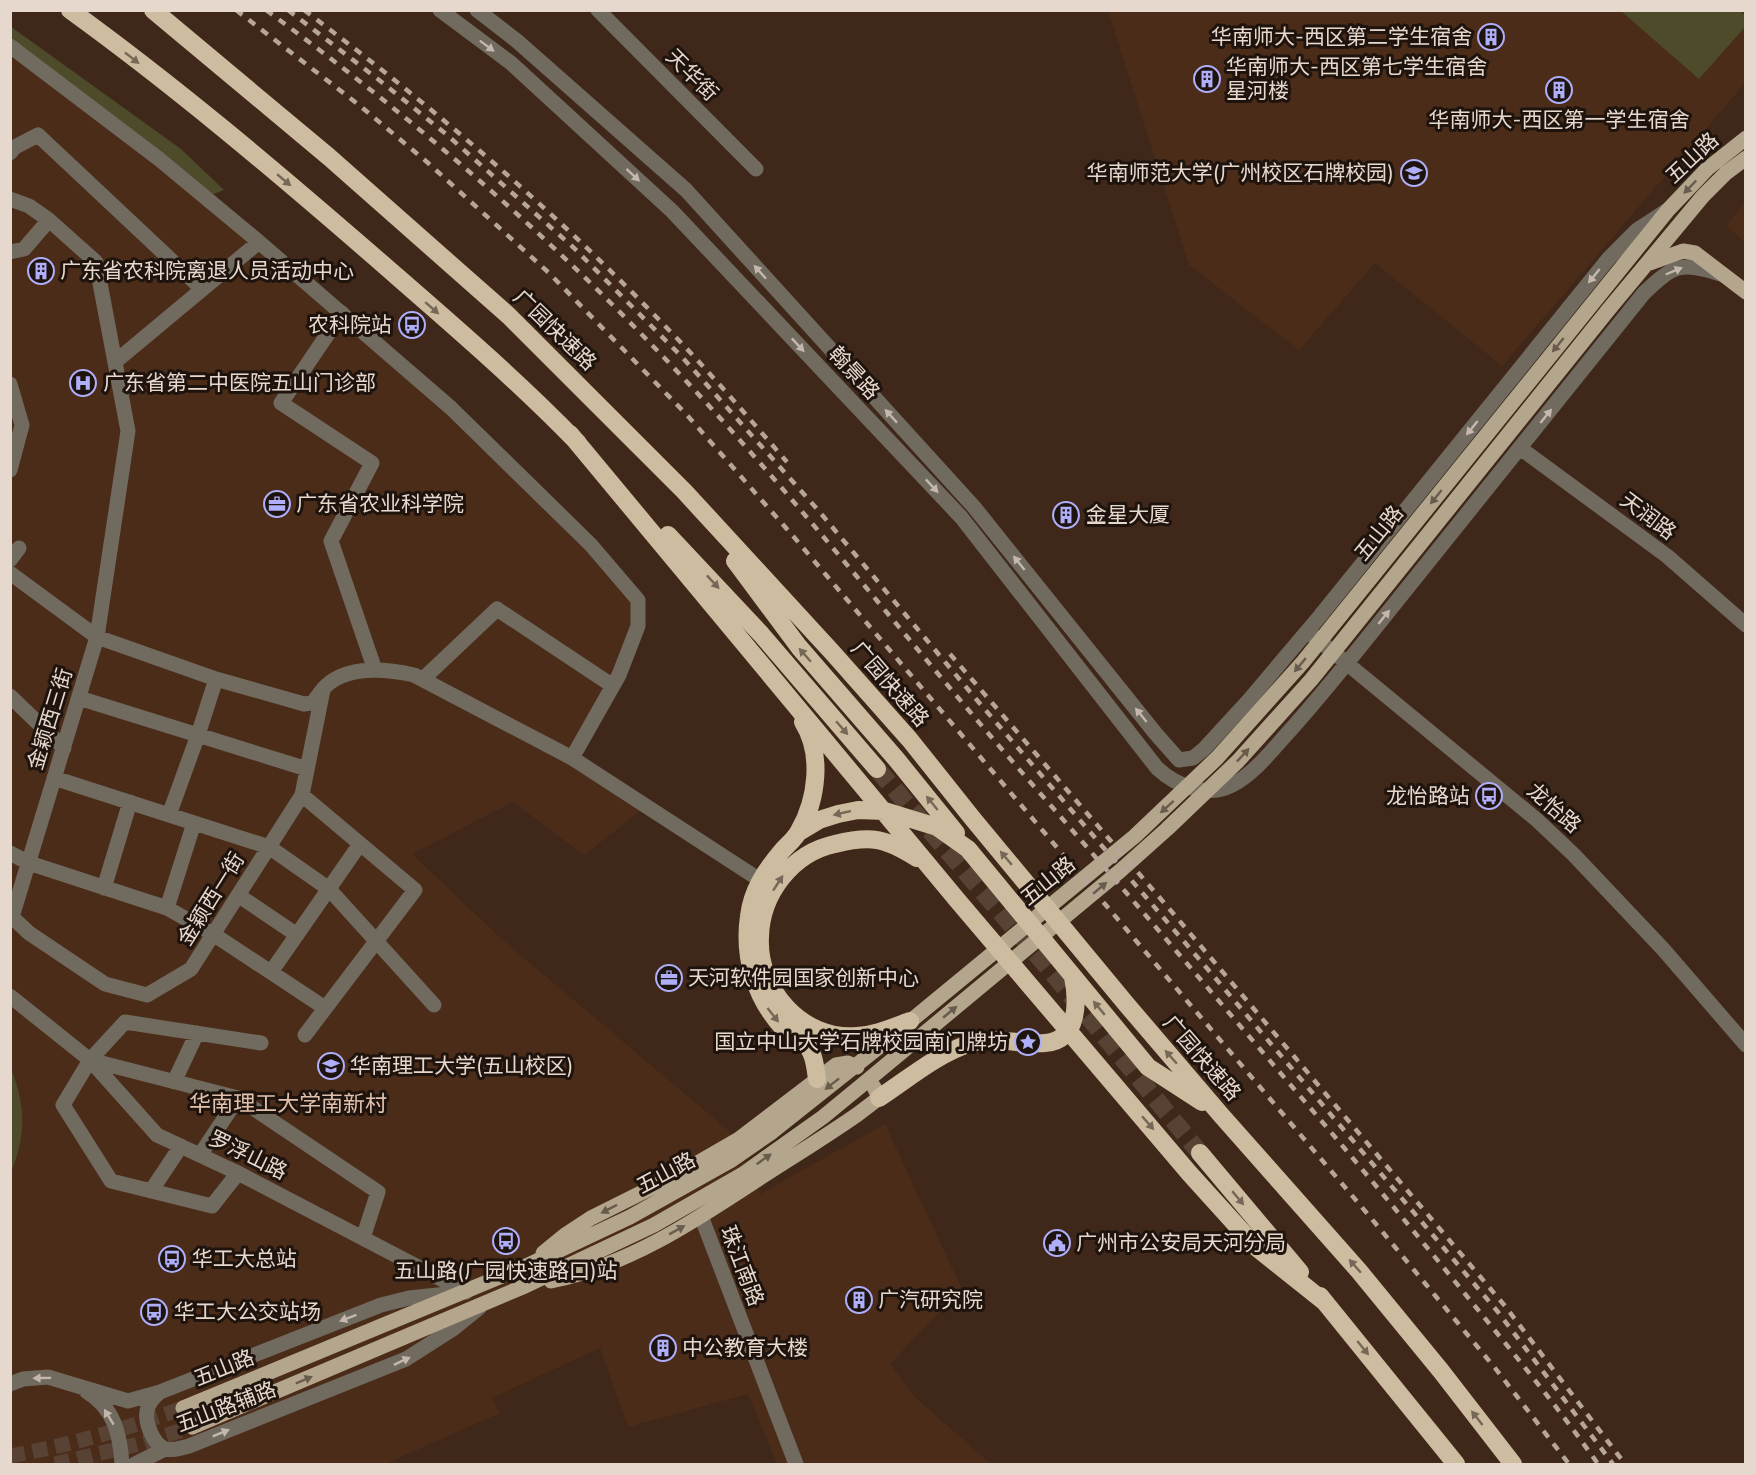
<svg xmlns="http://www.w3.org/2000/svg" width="1756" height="1475" viewBox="0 0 1756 1475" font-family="'Nunito Sans','Noto Sans SC',sans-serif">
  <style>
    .built { fill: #4a2c19 }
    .green { fill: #4d4b2a }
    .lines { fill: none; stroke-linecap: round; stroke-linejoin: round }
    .major-tunnel { stroke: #584234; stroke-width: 15; stroke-dasharray: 15 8; stroke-linecap: butt }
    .highway-tunnel { stroke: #584234; stroke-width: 18; stroke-dasharray: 18 9; stroke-linecap: butt }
    .minor { stroke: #716a5f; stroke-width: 15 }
    .major { stroke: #b4a58d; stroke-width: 15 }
    .highway { stroke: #cebca0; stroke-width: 18 }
    .rail { stroke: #b7a59a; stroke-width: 4.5; stroke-dasharray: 8 8; stroke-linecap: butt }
    .oneway { fill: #c4b7ad }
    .oneway2 { fill: #766856 }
    .oneway3 { fill: #695c4d }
    .labels { text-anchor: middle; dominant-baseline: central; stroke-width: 6; stroke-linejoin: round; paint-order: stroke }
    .poi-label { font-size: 21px; fill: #e7d8ce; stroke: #1e140d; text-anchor: start }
    .street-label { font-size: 21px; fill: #e7d8ce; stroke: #1e140d }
    .neighbourhood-label { font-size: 22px; fill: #e0c1ae; stroke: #1e140d }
  </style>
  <rect width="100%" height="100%" fill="#3f2819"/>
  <!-- built -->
  <path class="built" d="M 1108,11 L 1745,11 L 1745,83 L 1502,366 L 1375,263 L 1299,350 L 1189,265 Z
    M 10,46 L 451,408 L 638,600 L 619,675 L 572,758 L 647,806 L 584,855 L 513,802 L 412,854 L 505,942 L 729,1131 L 760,1194 L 885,1124 L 962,1289 L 890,1364 L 917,1399 L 991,1464 L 777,1464 L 748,1394 L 628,1427 L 600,1348 L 492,1398 L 500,1413 L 385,1464 L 11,1464 Z
    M 1745,202 L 1745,242 L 1726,226 Z"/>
  <!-- green -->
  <path class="green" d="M 1621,11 L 1740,11 L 1745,15 L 1745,27 L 1699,79 Z
    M 10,26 L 181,149 L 224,190 L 206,197 L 11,47 Z
    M 11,1069 C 26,1106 26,1136 11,1172 Z"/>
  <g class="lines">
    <!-- major-tunnel -->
    <path class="major-tunnel" d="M 10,1456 C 70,1445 126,1429 183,1408
      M 55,1464 L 139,1444 L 192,1427"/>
    <!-- highway-tunnel -->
    <path class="highway-tunnel" d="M 877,769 L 1050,970 L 1200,1153"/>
    <!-- minor -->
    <path class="minor" d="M 440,10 L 511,63 L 672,211 L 961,517 L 1157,768 C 1176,786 1207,798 1232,785 C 1252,775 1270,753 1285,736 C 1315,703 1344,667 1372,632 C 1463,519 1554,406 1644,293 C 1673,265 1682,261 1720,274
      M 477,10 L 517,41 L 686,190 L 974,507 L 1156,734 L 1179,760 L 1193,758 L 1204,749 L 1249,700 L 1320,616 L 1609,258 L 1637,230 L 1666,211
      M 598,10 L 756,169
      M 10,46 L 159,159 L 259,242 L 451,408 L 591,545 L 638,600 L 638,626 L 619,675 L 572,758
      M 10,153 L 15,147 L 38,135 L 202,289
      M 10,199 L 29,206 L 49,220 L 96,262 L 128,431 L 97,637 L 12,917 L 29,933 L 105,984 L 147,995 L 191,969 L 302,795 L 323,690
      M 10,252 L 24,249 L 49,220
      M 342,313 L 281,403 L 372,463 L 331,541 L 375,670
      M 115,362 L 259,242
      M 10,384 L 22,425 L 10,470
      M 1520,448 L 1667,556 L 1746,625
      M 10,560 L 19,548
      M 10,573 L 97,637 L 216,679 L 304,704 L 312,703 C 317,698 321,690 327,685 C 350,665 386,669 414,675 L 572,758 L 760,880
      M 1310,633 L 1537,820 L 1574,855 L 1663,949 L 1746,1045
      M 423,679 L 497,609 L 613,686
      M 10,696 L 64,748
      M 79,698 L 307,769
      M 54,778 L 269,847 L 329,889 L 434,1005
      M 302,795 L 415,890 L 305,1035
      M 169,815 L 198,735 L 216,679
      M 10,853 L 29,863 L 167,908 L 213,934 L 325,1008
      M 104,888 L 130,802
      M 238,895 L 297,935
      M 167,908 L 194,823
      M 271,972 L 360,844
      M 10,996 L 90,1060 L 157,1135 L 238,1173 L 466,1292
      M 90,1060 L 238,1098 L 378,1192 L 363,1238
      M 174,1082 L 197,1033
      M 200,1155 L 238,1098
      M 238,1173 L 212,1206 L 111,1181 L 63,1105 L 90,1060 L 125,1022 L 261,1043
      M 151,1191 L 181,1146
      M 701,1216 L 796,1464
      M 457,1293 L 409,1298 L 381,1305 L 160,1392 C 154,1397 148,1403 147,1411 C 145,1423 153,1444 165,1449 C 172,1451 182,1448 189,1446 L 406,1359 L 453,1329 L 479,1308
      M 10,1384 L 23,1379 L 48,1377 L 128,1401 L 160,1392
      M 86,1391 C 114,1408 120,1433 122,1464
      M 135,1464 L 165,1449"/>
    <!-- major -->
    <path class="major" d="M 1650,263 L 1683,251 L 1695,253 L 1746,292
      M 543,1253 L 565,1235 L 591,1218 L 675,1176 L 739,1139 L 836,1065 L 848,1063 L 857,1067
      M 551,1281 C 631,1265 699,1218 766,1174 C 797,1154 828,1135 858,1114 L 879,1098 L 874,1087
      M 183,1408 L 526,1266 L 630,1217 L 730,1161 L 772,1132 L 879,1047 L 1135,836 L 1217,758 L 1303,662 L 1668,210 L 1707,169 L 1746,138
      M 192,1427 L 525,1286 L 654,1225 L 743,1174 L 823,1117 L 862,1085 L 1120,871 L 1167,829 L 1238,761 L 1311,680 L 1609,309 L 1703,196 L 1726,173 L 1746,158"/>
    <!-- highway -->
    <path class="highway" d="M 70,10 C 175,86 273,169 370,253 C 441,315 513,376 578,443
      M 153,10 L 329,157 L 509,316 L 684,491 L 832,652 L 910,740 L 973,819 L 1127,1005 L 1221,1115 L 1359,1271 L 1441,1371 L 1513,1464
      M 570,434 L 958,901 L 1190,1174 L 1257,1248 L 1326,1303
      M 668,535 L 761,634 L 877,769
      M 735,561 L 799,647 L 897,760 L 956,833
      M 803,722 C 823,754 817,800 799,831 C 795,839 787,845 781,852 C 765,871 752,891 749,916 C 743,957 755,998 784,1029 C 790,1034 797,1037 803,1041 C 814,1051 815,1065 817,1079
      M 799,832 L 819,820 L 838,814 L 858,810 L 885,811 L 937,827 L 968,849 L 1148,1067 L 1202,1102
      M 910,1021 C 893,1027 876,1035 857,1036 C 803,1041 757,990 760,937 C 761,894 792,853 835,844 C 871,835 885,838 917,858
      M 879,1098 C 908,1079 937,1054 971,1043 C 996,1036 1020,1045 1045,1043 C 1079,1041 1078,1001 1073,977
      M 1200,1153 L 1300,1272
      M 1320,1296 L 1456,1464"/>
    <!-- rail -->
    <path class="rail" d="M 236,10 L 359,105 L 427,162 L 549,273 L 687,415 L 793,536 L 1371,1218 L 1495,1368 L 1569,1464
      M 266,10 C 401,109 533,221 649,342 C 787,484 908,643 1039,792 C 1135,902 1229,1013 1324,1124 C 1373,1182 1422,1241 1470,1300 C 1514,1354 1558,1407 1598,1464
      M 288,10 L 379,80 L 446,134 L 574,248 L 683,358 L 818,510 L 976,699 L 1211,973 L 1498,1312 L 1613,1464
      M 304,10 C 432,106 555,211 666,327 C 708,370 747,416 787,462
      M 950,654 L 1172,912 L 1505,1306 L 1625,1464"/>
  </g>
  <!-- one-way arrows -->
  <defs><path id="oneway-solid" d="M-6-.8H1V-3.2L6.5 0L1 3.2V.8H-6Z" transform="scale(1.5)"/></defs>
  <g class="oneway">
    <use href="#oneway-solid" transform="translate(487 46) rotate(37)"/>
    <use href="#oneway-solid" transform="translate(633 175) rotate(43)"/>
    <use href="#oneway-solid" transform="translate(1674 271) rotate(-23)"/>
    <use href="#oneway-solid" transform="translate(760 272) rotate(-132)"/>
    <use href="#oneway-solid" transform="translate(1594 276) rotate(129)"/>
    <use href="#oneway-solid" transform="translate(798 345) rotate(47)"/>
    <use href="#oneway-solid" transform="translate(891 416) rotate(-132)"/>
    <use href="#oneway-solid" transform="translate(1546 416) rotate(-51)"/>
    <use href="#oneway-solid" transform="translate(1472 428) rotate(129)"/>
    <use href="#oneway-solid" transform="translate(932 486) rotate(47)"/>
    <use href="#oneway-solid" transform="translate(1019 563) rotate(-129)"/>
    <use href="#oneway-solid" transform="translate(1384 617) rotate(-51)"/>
    <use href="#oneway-solid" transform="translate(1141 715) rotate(-129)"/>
    <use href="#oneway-solid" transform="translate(348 1318) rotate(159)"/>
    <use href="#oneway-solid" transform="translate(402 1361) rotate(-25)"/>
    <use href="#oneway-solid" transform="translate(42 1378) rotate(179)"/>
    <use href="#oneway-solid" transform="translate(109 1417) rotate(-121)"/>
    <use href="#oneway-solid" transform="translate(221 1433) rotate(-22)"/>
  </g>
  <g class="oneway2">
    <use href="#oneway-solid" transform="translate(132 58) rotate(38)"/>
    <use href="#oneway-solid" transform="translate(284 180) rotate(40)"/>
    <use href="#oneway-solid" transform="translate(432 308) rotate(41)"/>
    <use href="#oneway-solid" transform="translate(713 582) rotate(47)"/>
    <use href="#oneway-solid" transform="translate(805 655) rotate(-131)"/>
    <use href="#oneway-solid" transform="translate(842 728) rotate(49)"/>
    <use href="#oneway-solid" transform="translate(932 803) rotate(-129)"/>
    <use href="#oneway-solid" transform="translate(842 813) rotate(167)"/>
    <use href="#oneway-solid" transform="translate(1006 858) rotate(-130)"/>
    <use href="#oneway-solid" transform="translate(778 883) rotate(-57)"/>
    <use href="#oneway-solid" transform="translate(1099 1008) rotate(-130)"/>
    <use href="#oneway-solid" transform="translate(773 1015) rotate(52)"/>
    <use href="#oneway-solid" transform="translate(1171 1057) rotate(-131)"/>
    <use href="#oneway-solid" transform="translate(1148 1123) rotate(49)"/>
    <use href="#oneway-solid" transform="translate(1238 1198) rotate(50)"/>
    <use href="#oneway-solid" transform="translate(1355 1266) rotate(-131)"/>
    <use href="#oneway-solid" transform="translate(1363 1348) rotate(51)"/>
    <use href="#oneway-solid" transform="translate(1477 1418) rotate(-128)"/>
  </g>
  <g class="oneway3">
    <use href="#oneway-solid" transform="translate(1690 187) rotate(134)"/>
    <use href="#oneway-solid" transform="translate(1558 345) rotate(129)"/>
    <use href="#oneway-solid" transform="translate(1436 497) rotate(129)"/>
    <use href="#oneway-solid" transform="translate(1300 665) rotate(130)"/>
    <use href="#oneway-solid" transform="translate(1243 755) rotate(-47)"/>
    <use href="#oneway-solid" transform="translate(1167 807) rotate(138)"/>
    <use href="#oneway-solid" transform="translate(1100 888) rotate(-40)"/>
    <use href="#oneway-solid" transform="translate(950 1012) rotate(-40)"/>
    <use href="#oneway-solid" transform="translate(832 1084) rotate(142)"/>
    <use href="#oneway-solid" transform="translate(764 1159) rotate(-35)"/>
    <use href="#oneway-solid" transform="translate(609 1209) rotate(153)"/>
    <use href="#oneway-solid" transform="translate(677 1230) rotate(-29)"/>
    <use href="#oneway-solid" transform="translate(304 1380) rotate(-23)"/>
  </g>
  <!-- icons -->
  <defs>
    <symbol id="building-ring" viewBox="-11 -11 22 22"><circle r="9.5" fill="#1e140d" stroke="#afaefa" stroke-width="1.5"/><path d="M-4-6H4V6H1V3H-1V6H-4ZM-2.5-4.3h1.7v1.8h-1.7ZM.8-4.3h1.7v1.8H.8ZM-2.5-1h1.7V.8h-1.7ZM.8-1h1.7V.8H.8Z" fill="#afaefa"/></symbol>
    <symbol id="university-ring" viewBox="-11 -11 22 22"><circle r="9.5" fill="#1e140d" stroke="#afaefa" stroke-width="1.5"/><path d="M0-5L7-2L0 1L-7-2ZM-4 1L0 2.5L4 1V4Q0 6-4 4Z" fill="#afaefa"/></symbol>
    <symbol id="bus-ring" viewBox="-11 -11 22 22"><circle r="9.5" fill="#1e140d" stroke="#afaefa" stroke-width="1.5"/><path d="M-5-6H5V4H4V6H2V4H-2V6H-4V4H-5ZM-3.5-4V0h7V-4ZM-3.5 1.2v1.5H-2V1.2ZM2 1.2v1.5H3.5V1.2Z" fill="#afaefa"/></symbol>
    <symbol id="hospital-ring" viewBox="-11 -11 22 22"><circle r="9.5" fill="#1e140d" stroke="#afaefa" stroke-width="1.5"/><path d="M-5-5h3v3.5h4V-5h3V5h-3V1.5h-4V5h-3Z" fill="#afaefa"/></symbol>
    <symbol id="office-ring" viewBox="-11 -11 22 22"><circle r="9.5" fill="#1e140d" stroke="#afaefa" stroke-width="1.5"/><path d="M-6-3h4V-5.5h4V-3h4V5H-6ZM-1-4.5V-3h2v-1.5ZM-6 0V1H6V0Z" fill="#afaefa"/></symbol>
    <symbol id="sight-ring" viewBox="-11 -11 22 22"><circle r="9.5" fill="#1e140d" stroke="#afaefa" stroke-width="1.5"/><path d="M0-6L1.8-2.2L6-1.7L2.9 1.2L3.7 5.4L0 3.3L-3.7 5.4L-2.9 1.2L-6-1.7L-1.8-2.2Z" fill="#afaefa"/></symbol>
    <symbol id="civic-ring" viewBox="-11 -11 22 22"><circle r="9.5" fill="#1e140d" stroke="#afaefa" stroke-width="1.5"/><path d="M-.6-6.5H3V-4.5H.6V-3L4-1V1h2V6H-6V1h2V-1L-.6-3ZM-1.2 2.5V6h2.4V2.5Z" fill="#afaefa"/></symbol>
  </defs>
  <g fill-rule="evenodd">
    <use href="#building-ring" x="1476" y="22" width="30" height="30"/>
    <use href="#building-ring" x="1192" y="64" width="30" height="30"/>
    <use href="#building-ring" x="1544" y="75" width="30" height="30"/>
    <use href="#university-ring" x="1399" y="158" width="30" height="30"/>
    <use href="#building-ring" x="26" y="256" width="30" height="30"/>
    <use href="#bus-ring" x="397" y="310" width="30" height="30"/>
    <use href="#hospital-ring" x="68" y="368" width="30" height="30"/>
    <use href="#office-ring" x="262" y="489" width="30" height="30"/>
    <use href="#building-ring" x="1051" y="500" width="30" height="30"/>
    <use href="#bus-ring" x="1474" y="781" width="30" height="30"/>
    <use href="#office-ring" x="654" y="963" width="30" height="30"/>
    <use href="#sight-ring" x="1013" y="1027" width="30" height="30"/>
    <use href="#university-ring" x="316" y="1051" width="30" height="30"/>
    <use href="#bus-ring" x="491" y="1226" width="30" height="30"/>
    <use href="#civic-ring" x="1042" y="1228" width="30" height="30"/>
    <use href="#bus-ring" x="157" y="1244" width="30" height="30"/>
    <use href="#building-ring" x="844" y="1285" width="30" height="30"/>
    <use href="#bus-ring" x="139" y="1297" width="30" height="30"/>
    <use href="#building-ring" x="648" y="1333" width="30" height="30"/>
  </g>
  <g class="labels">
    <!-- poi labels -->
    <g class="poi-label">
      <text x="1472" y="37" text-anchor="end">华南师大-西区第二学生宿舍</text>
      <text x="1226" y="67">华南师大-西区第七学生宿舍<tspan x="1226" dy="24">星河楼</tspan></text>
      <text x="1559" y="120" text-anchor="middle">华南师大-西区第一学生宿舍</text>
      <text x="1394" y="173" text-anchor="end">华南师范大学(广州校区石牌校园)</text>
      <text x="60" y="271">广东省农科院离退人员活动中心</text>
      <text x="392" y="325" text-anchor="end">农科院站</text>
      <text x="103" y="383">广东省第二中医院五山门诊部</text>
      <text x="296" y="504">广东省农业科学院</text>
      <text x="1086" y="515">金星大厦</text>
      <text x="1470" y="796" text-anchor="end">龙怡路站</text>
      <text x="688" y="978">天河软件园国家创新中心</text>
      <text x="1008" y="1042" text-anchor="end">国立中山大学石牌校园南门牌坊</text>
      <text x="350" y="1066">华南理工大学(五山校区)</text>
      <text x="1076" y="1243">广州市公安局天河分局</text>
      <text x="192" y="1259">华工大总站</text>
      <text x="506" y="1271" text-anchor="middle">五山路(广园快速路口)站</text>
      <text x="878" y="1300">广汽研究院</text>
      <text x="174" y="1312">华工大公交站场</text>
      <text x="682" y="1348">中公教育大楼</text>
    </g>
    <!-- street labels -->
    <g class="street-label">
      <text transform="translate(692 75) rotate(45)">天华街</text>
      <text transform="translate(1692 158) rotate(-43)">五山路</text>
      <text transform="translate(555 330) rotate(44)">广园快速路</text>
      <text transform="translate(854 373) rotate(47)">翰景路</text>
      <text transform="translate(1648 516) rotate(37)">天润路</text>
      <text transform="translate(1379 533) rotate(-51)">五山路</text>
      <text transform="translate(890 684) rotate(49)">广园快速路</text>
      <text transform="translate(50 719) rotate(-73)">金颖西三街</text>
      <text transform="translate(1554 808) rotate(41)">龙怡路</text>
      <text transform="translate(1048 881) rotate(-39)">五山路</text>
      <text transform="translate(211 899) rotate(-58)">金颖西一街</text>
      <text transform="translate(1202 1058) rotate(49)">广园快速路</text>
      <text transform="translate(248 1155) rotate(26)">罗浮山路</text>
      <text transform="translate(666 1173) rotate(-28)">五山路</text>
      <text transform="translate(742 1266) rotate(69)">珠江南路</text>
      <text transform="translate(224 1368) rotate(-22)">五山路</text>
      <text transform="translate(226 1407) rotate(-21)">五山路辅路</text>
    </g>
    <!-- neighbourhood labels -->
    <g class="neighbourhood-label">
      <text x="288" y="1104">华南理工大学南新村</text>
    </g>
  </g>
  <!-- border -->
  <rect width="1756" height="1475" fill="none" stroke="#e7d8ce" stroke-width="24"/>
</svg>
